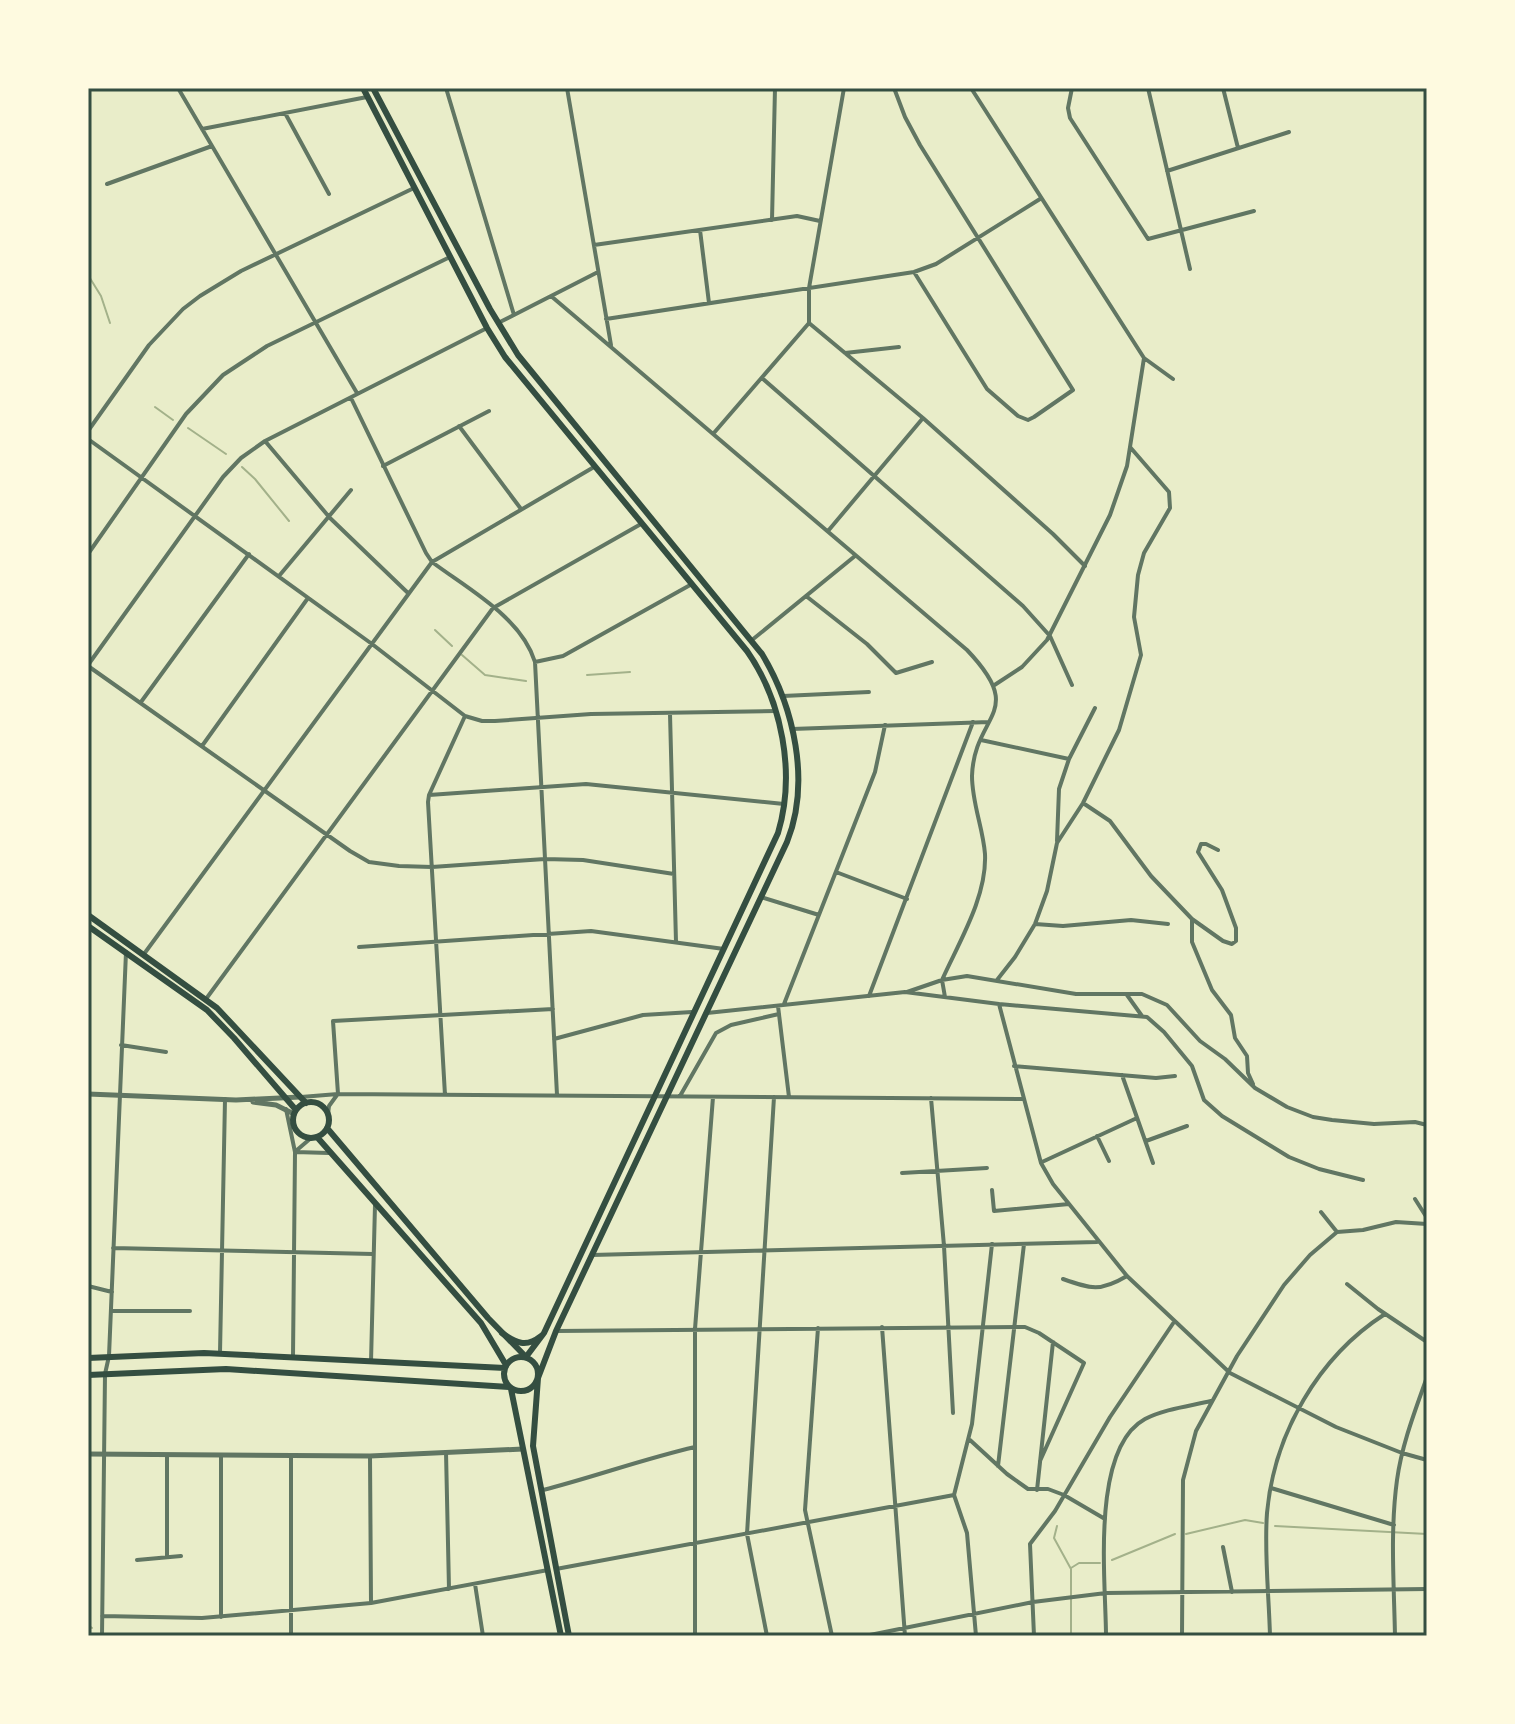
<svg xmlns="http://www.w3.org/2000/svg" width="1515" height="1724" viewBox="0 0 1515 1724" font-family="Quicksand,sans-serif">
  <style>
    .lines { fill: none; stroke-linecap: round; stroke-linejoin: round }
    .stream { stroke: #a3b18a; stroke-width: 2 }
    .minor { stroke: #617663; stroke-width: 4 }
    .tertiary { stroke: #617663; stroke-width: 5 }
    .secondary { stroke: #344e41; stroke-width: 6 }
    .primary { stroke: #344e41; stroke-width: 6 }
    .neatline { fill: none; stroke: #344e41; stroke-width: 3 }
  </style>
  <rect width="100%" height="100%" fill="#e9edc9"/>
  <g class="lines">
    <!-- stream -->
    <path class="stream" d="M 88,275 L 101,296 L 110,323
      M 155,407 L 173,420
      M 188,428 L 226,454
      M 242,467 L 255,479 L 289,521
      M 435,630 L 452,646
      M 462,655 L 485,675 L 526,681
      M 587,675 L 630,672
      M 1057,1526 L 1054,1538 L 1071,1569 L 1071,1636
      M 1275,1526 L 1427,1534
      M 1186,1534 L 1245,1520 L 1263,1523
      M 1112,1560 L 1175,1534
      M 1071,1568 L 1079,1563 L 1100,1563
      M 88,1625 L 92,1628"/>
    <!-- minor -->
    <path class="minor" d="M 178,88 L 357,393
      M 446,88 L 514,315
      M 567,88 L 611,345
      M 844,88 L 809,288 L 809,323 L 923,418 L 1053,534 L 1085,566
      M 894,88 L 905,117 L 920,145 L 1073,390 L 1034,417 L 1028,420 L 1018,416 L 987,389 L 914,272
      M 971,88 L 1144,358 L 1127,466 L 1110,515 L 1047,640 L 1022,667 L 993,686
      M 1072,88 L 1068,108 L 1070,118 L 1148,239 L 1254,211
      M 1148,88 L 1190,269
      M 1223,88 L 1238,148
      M 285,113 L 329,194
      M 202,129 L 367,97
      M 1167,171 L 1289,132
      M 107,184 L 212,146
      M 772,220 L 775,88
      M 700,230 L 709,303
      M 594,245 L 797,216 L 820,221
      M 551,296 L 967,650 C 1028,714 974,713 972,776 C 972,803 983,828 985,854 C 987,897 959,942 942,980 L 945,997
      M 606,319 L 914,272 L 936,264 L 1040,199
      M 498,323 L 598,272
      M 845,353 L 899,347
      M 1144,358 L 1173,379
      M 762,378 L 1023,606 L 1050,636 L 1072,685
      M 351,398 L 426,553 L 432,562 C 468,589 521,617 535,662
      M 459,426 L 521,509
      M 88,431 L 149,345 L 183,309 L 200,296 L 241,271 L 414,188
      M 713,434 L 809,323
      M 88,439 L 372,644 L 465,716 L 482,721 L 495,721 L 591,714 L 776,711
      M 265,441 L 330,518 L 408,593
      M 383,466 L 489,411
      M 828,531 L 923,418
      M 88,554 L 186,414 L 223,375 L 267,346 L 450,257
      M 279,576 L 351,490
      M 806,596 L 867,644 L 896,673 L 932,662
      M 752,640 L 855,556
      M 88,665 L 223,477 L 241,458 L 265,441 L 487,328
      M 88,666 L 350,851 L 369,862 L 399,866 L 432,867 L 545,859 L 583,860 L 674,874
      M 783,696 L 869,692
      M 141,702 L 249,554
      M 670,714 L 676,942
      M 792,729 L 989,722
      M 981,740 L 1069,759
      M 202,746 L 308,598
      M 429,795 L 586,784 L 784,804
      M 1083,803 L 1110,821 L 1151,876 L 1192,919 L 1223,941 L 1232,944 L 1236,941 L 1236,928 L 1222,890 L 1198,852 L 1201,844 L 1206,844 L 1218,850
      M 1057,841 L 1059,789 L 1069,759 L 1095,708
      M 836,872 L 907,899
      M 761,897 L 819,915
      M 1192,919 L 1192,942 L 1212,990 L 1231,1015 L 1235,1038 L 1247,1056 L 1248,1073 L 1253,1084
      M 1035,924 L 1063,926 L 1131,920 L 1168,924
      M 359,947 L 591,931 L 724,949
      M 144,954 L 432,562 L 594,467
      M 997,980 L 1015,957 L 1035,924 L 1047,891 L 1057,843 L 1083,803 L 1119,730 L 1141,655 L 1134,617 L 1138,575 L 1144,553 L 1170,508 L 1169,492 L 1130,447
      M 907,992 L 942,980 L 967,976 L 1076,994 L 1142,994 L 1167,1005 L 1200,1041 L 1225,1059 L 1255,1088 L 1287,1107 L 1313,1117 L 1332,1120 L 1374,1124 L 1415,1122 L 1427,1125
      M 1127,995 L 1142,1016
      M 869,996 L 973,722
      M 206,999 L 493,608 L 641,524
      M 784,1004 L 875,772 L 885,725
      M 999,1004 L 1147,1017 L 1164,1032 L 1192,1066 L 1204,1100 L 1222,1116 L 1289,1157 L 1319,1169 L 1363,1180
      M 778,1006 L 789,1097
      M 707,1013 L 905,992 L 999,1004 L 1041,1163 L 1053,1184 L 1127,1276 L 1230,1373 L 1336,1427 L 1402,1453 L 1427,1460
      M 554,1039 L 643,1015 L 692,1012
      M 121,1045 L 166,1052
      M 1014,1066 L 1156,1078 L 1175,1076
      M 1122,1075 L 1153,1163
      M 338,1094 L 333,1021 L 553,1009
      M 445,1095 L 428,802 L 429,795 L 465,716
      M 557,1095 L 535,662 L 563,656 L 692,584
      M 680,1096 L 716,1033 L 731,1025 L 779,1014
      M 301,1097 L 338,1094 L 1023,1099
      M 931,1098 L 944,1246 L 953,1413
      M 286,1109 L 295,1152 L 293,1357
      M 328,1114 L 329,1106 L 337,1095
      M 1097,1136 L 1109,1161
      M 1146,1141 L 1187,1126
      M 297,1150 L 311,1138
      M 295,1152 L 329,1153
      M 1042,1162 L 1137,1118
      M 902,1173 L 987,1168
      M 992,1190 L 994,1211 L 1069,1204
      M 1415,1199 L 1427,1218
      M 1321,1212 L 1337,1232
      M 113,1248 L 373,1254
      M 592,1255 L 1097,1242
      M 1063,1279 C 1091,1289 1100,1292 1127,1276
      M 1347,1284 L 1378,1309 L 1427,1342
      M 88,1286 L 112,1292
      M 111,1311 L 190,1311
      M 882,1327 L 905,1636
      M 818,1328 L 805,1510 L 832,1636
      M 556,1331 L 1025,1327 L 1039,1333 L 1084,1363 L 1040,1461
      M 220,1353 L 225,1099
      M 371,1362 L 375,1205
      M 970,1440 L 1007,1474 L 1028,1489 L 1048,1489 L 1064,1495 L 1105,1519
      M 446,1452 L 449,1589
      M 291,1456 L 291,1636
      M 370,1456 L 371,1603
      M 998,1466 L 1024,1244
      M 1271,1488 L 1394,1525
      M 543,1490 C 594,1477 643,1459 695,1447
      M 1037,1490 L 1053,1342
      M 1223,1547 L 1232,1592
      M 167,1556 L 167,1455
      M 137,1560 L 181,1556
      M 556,1569 L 954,1495
      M 475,1584 L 483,1636
      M 102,1616 L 202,1618 L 371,1603 L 548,1570
      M 221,1617 L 221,1455
      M 102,1636 L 105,1374 L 109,1356 L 126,952
      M 695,1636 L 695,1329 L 713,1097
      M 767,1636 L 747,1534 L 774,1097
      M 865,1636 L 1033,1602 L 1106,1593 L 1427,1589
      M 976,1636 L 967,1533 L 954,1495 L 972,1424 L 992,1244
      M 1034,1636 L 1030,1544 L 1055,1511 L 1110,1417 L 1174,1322
      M 1106,1636 C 1106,1582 1090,1449 1145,1419 C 1164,1409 1190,1406 1211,1401
      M 1182,1636 L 1183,1480 L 1196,1431 L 1237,1356 L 1284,1285 L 1310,1255 L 1337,1232 L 1363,1230 L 1396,1222 L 1427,1224
      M 1270,1636 C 1269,1596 1264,1553 1267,1513 C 1274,1434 1318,1357 1385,1314
      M 1395,1636 C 1394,1584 1390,1531 1397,1480 C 1402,1444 1415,1411 1427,1377"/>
    <!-- tertiary -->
    <path class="tertiary" d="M 88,1094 L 236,1100 L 300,1097
      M 253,1102 L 276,1105 L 294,1114
      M 88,1454 L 370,1456 L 523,1449"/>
    <!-- secondary -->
    <path class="secondary" d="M 88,915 L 217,1008 L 306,1103
      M 88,926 L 207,1010 L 234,1038 L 296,1110
      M293 1120a18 18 0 1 1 36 0a18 18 0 1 1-36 0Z
      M 327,1128 L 488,1318 L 526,1357
      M 317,1137 L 481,1323 L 506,1365"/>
    <!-- primary -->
    <path class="primary" d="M 363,88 L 487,328 L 505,357 L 747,651 C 782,701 796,773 778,833 L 544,1333 L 526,1357
      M 373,88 L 490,309 L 518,355 L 762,654 C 794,707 811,782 787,842 L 556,1331 L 538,1378 L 533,1446 L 569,1636
      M 502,1333 C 516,1343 526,1348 541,1336
      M504 1374a17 17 0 1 1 34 0a17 17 0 1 1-34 0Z
      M 88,1358 L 204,1353 L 505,1368
      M 88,1375 L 226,1369 L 509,1387
      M 511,1389 L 561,1636"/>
  </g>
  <!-- border -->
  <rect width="1515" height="1724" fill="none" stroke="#fefae0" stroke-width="180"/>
  <rect x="90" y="90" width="1335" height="1544" class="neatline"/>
</svg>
